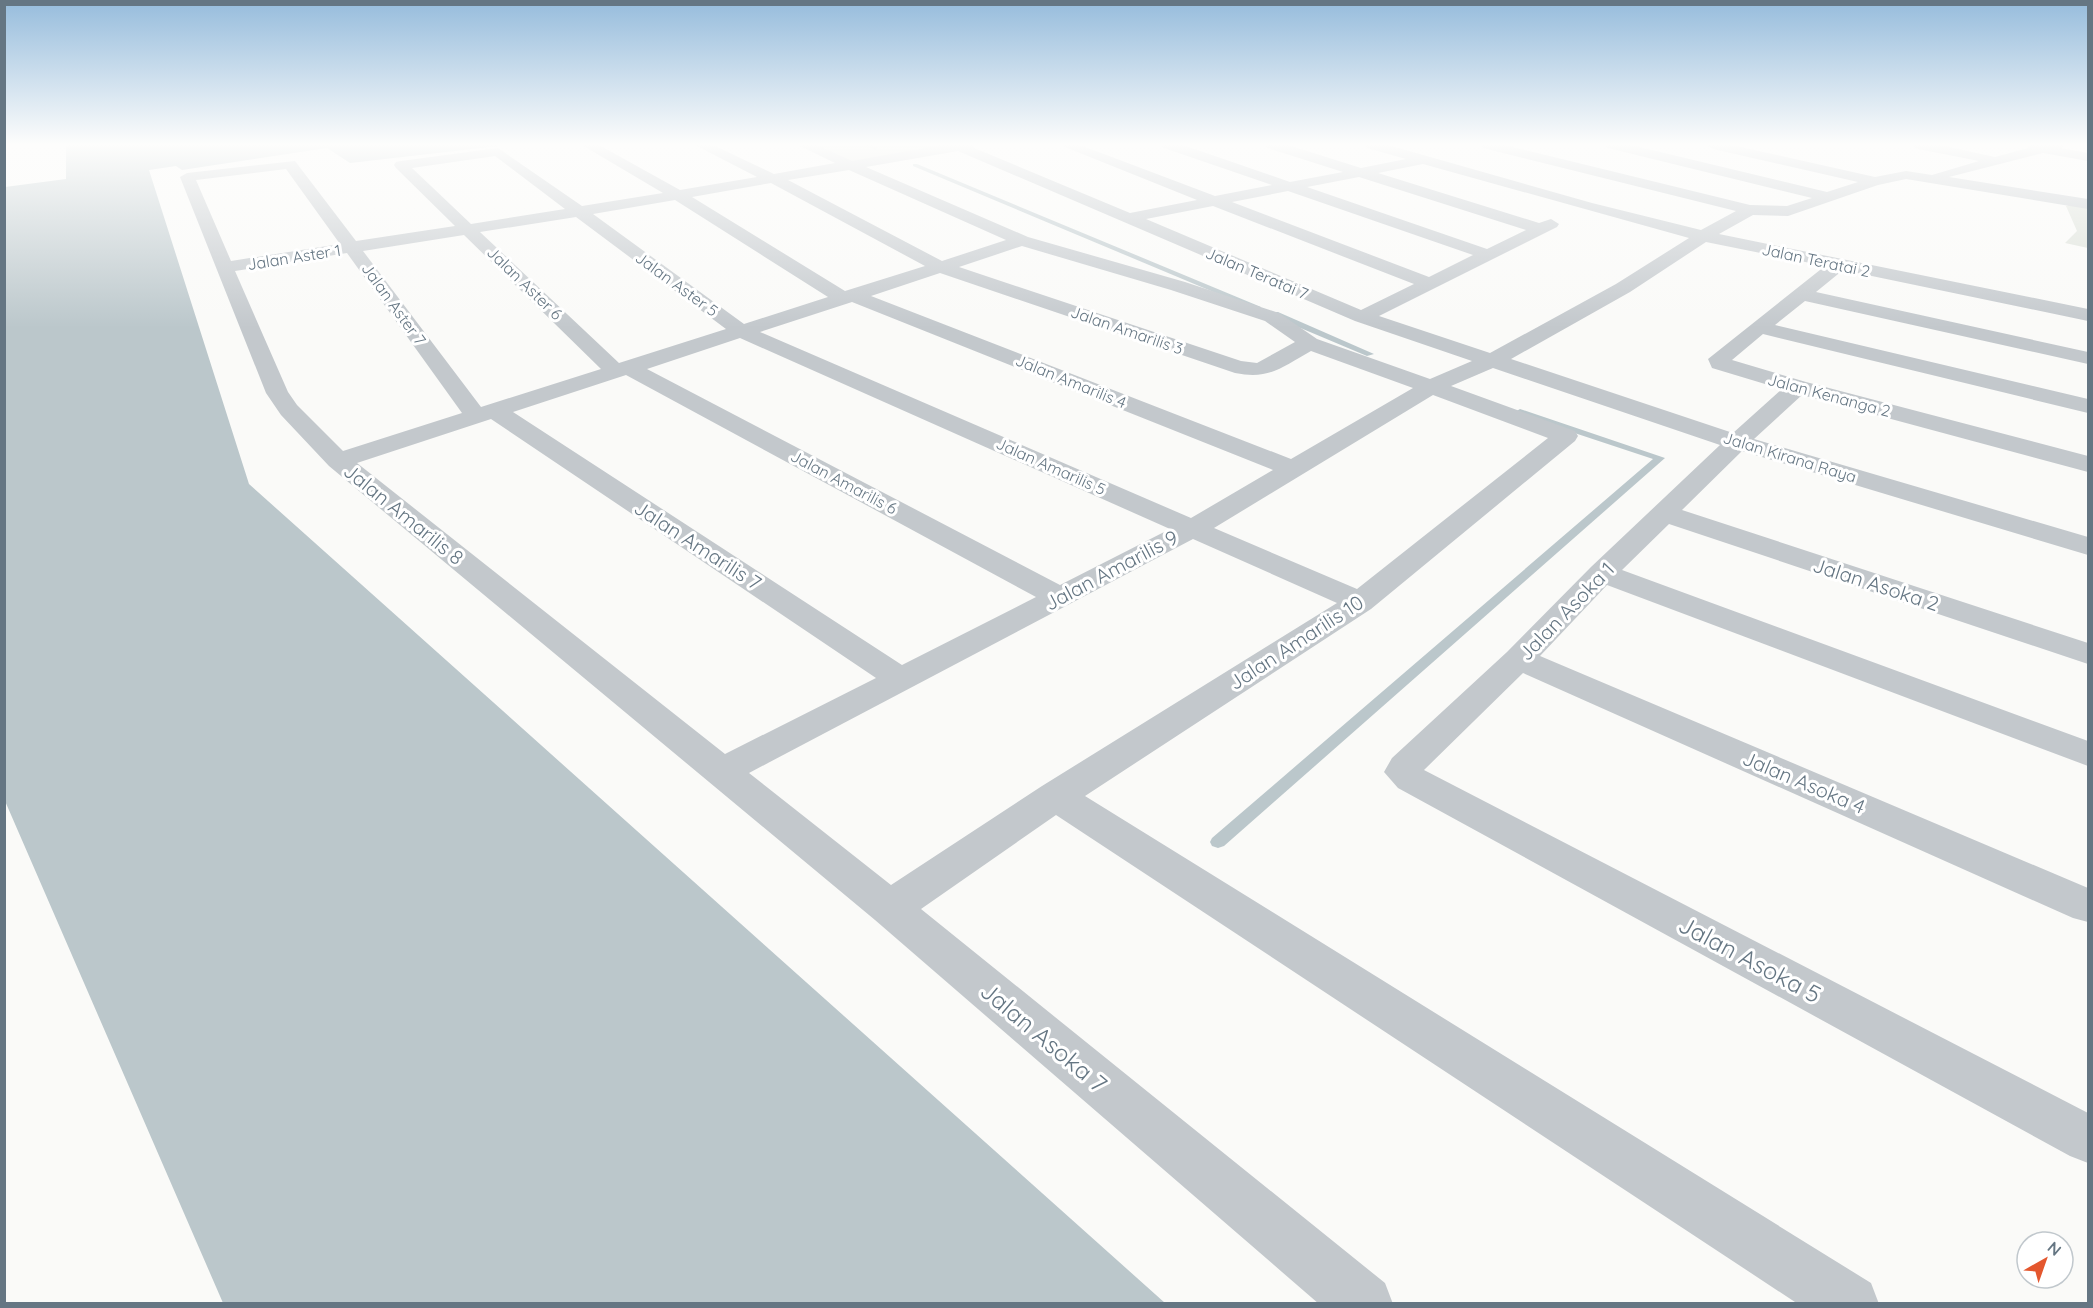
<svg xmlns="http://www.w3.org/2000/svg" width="2093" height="1308" viewBox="0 0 2093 1308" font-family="Quicksand,sans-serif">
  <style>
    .green { fill: #dadfd7 }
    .water { fill: #bbc7cb }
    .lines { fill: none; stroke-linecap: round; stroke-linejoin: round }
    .stream { fill: #bbc7cb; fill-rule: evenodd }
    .minor { fill: #c3c8cc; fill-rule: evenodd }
    .labels { text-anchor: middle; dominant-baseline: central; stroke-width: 6; stroke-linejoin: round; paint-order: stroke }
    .far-street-label { font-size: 16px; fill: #657683; stroke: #fff }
    .street-label { font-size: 20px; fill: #657683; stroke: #fff }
    .near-street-label { font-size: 24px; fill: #657683; stroke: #fff }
  </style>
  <rect width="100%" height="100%" fill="#fafaf8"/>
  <!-- green -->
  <path class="green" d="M 805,145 L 967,145 L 853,165 Z
    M 2088,199 L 2088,248 L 2065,243 L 2077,231 L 2066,206 Z"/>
  <!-- water -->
  <path class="water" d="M 66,145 L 507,145 L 350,163 L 327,148 L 182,170 L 176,166 L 149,170 L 249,484 L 1165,1303 L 223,1303 L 5,801 L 5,187 L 66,179 Z"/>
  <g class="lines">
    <!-- stream -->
    <path class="stream" d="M 866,145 L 874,145 L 878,148 L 875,150 Z
      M 913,164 L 917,164 L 1261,307 L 1254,309 L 913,166 Z
      M 1272,312 L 1278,312 L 1374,354 L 1367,356 L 1272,316 Z
      M 1520,409 L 1665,458 L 1224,846 L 1218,848 L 1212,846 L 1210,842 L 1212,838 L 1653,459 L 1517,414 L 1515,412 Z"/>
    <!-- minor -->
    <path class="minor" d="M 582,145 L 599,145 L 680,190 L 757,177 L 695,145 L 713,145 L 774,174 L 835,163 L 798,145 L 817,145 L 852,161 L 942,145 L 974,145 L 972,147 L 1130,213 L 1197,200 L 1060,145 L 1080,145 L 1215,196 L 1272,185 L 1164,148 L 1162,145 L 1183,145 L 1290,182 L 1343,172 L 1268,148 L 1266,145 L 1288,145 L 1361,168 L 1406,159 L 1367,148 L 1365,145 L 1388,145 L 1592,203 L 1701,230 L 1736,211 L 1483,148 L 1481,145 L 1505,145 L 1750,205 L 1787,206 L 1812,198 L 1608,148 L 1606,145 L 1631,145 L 1827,192 L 1858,182 L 1713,149 L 1706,145 L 1732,145 L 1875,177 L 1906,171 L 1932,175 L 1979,161 L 1918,149 L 1911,145 L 1940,145 L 1995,157 L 2028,148 L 2029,145 L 2064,145 L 2061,148 L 2088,153 L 2088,161 L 2043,153 L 1949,177 L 2088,199 L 2088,209 L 1906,179 L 1878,185 L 1788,216 L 1753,215 L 1719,234 L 2088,309 L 2088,321 L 1843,270 L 1816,292 L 2088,352 L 2088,364 L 1805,301 L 1775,325 L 2088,399 L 2088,413 L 1763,334 L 1732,360 L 1806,382 L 2088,456 L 2088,472 L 1802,395 L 1754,439 L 2088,537 L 2088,555 L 1742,451 L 1682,510 L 2088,643 L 2088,664 L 1669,524 L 1622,570 L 2088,741 L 2088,766 L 1607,585 L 1540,656 L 2088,888 L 2088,922 L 2073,918 L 1523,673 L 1424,770 L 2088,1113 L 2088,1163 L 2070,1156 L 1398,788 L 1384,772 L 1392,758 L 1507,652 L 1591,567 L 1720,445 L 1493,368 L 1451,386 L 1575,431 L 1578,436 L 1575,441 L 1371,609 L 1085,796 L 1871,1283 L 1879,1304 L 1798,1304 L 1056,815 L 921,909 L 1385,1283 L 1393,1304 L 1319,1304 L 875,920 L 329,466 L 281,415 L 266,393 L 180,177 L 187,173 L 295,161 L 356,241 L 455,226 L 396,168 L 394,165 L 396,162 L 401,161 L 498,148 L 582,206 L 663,193 ZM 958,151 L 1355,321 L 1472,361 L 1430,379 L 1317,339 L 1279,313 L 1185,282 L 1028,237 L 866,167 ZM 495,156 L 565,209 L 471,224 L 412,168 ZM 1423,164 L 1689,238 L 1616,284 L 1490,353 L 1379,316 L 1557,227 L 1559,224 L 1551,219 L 1539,223 L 1378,173 ZM 286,169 L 340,244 L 231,261 L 196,180 ZM 849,170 L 1006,240 L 942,261 L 788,180 ZM 1359,177 L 1526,230 L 1487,249 L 1307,187 ZM 771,183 L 925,266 L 845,291 L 692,197 ZM 1288,191 L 1473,255 L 1429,277 L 1232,202 ZM 675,200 L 828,297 L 744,324 L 593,214 ZM 1213,206 L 1414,284 L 1361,310 L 1146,219 ZM 576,217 L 726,329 L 619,363 L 480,232 ZM 464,235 L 601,369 L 481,407 L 363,251 ZM 1706,242 L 1825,266 L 1708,359 L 1712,368 L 1782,389 L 1733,433 L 1511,359 L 1630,292 ZM 1022,246 L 1171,290 L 1265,321 L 1295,342 L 1257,363 L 1241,361 L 959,267 ZM 347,253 L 462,413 L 343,451 L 297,405 L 288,392 L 235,271 ZM 940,273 L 1235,373 C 1270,380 1282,367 1311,351 L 1413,388 L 1291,459 L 871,296 ZM 852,302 L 1273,470 L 1191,518 L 760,332 ZM 740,338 L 1170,529 L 1060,585 L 647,369 ZM 626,375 L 1036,597 L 902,665 L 513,412 ZM 1433,395 L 1548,438 L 1357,589 L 1214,528 ZM 491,419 L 876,678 L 725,754 L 357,463 ZM 1193,539 L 1337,603 L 1042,786 L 891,885 L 749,773 Z"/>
  </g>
  <!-- sky -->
  <linearGradient id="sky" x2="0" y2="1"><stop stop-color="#96bcdc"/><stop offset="0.44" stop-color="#fdfdfc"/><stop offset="1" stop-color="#fdfdfc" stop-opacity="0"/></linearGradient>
  <rect width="2093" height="328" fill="url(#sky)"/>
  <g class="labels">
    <!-- far-street labels -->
    <g class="far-street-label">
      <text transform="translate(294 257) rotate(-9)">Jalan Aster 1</text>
      <text transform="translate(1816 260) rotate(12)">Jalan Teratai 2</text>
      <text transform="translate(1257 273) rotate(23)">Jalan Teratai 7</text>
      <text transform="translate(525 283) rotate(44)">Jalan Aster 6</text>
      <text transform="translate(677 284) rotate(36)">Jalan Aster 5</text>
      <text transform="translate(394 304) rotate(54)">Jalan Aster 7</text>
      <text transform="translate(1127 330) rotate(19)">Jalan Amarilis 3</text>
      <text transform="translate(1071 381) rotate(22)">Jalan Amarilis 4</text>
      <text transform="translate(1829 395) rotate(15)">Jalan Kenanga 2</text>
      <text transform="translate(1790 457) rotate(17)">Jalan Kirana Raya</text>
      <text transform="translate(1051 466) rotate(24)">Jalan Amarilis 5</text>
      <text transform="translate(844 482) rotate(28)">Jalan Amarilis 6</text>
    </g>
    <!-- street labels -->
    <g class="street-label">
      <text transform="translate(404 514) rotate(39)">Jalan Amarilis 8</text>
      <text transform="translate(698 545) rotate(33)">Jalan Amarilis 7</text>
      <text transform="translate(1111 570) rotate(-28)">Jalan Amarilis 9</text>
      <text transform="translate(1876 584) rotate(18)">Jalan Asoka 2</text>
      <text transform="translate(1566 611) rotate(-46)">Jalan Asoka 1</text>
      <text transform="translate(1296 642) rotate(-33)">Jalan Amarilis 10</text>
      <text transform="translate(1804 782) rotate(23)">Jalan Asoka 4</text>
    </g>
    <!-- near-street labels -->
    <g class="near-street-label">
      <text transform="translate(1750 959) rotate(28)">Jalan Asoka 5</text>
      <text transform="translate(1044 1037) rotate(40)">Jalan Asoka 7</text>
    </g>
  </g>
  <!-- border -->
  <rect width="2093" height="1308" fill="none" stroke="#657683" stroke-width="12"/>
  <!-- north arrow -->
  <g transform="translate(2045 1260) rotate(40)"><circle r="28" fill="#ffffff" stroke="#c1c8cd" stroke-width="1.5"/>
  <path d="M0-4.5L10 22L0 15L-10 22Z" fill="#e4572e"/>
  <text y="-9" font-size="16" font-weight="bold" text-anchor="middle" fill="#657683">N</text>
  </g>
</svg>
